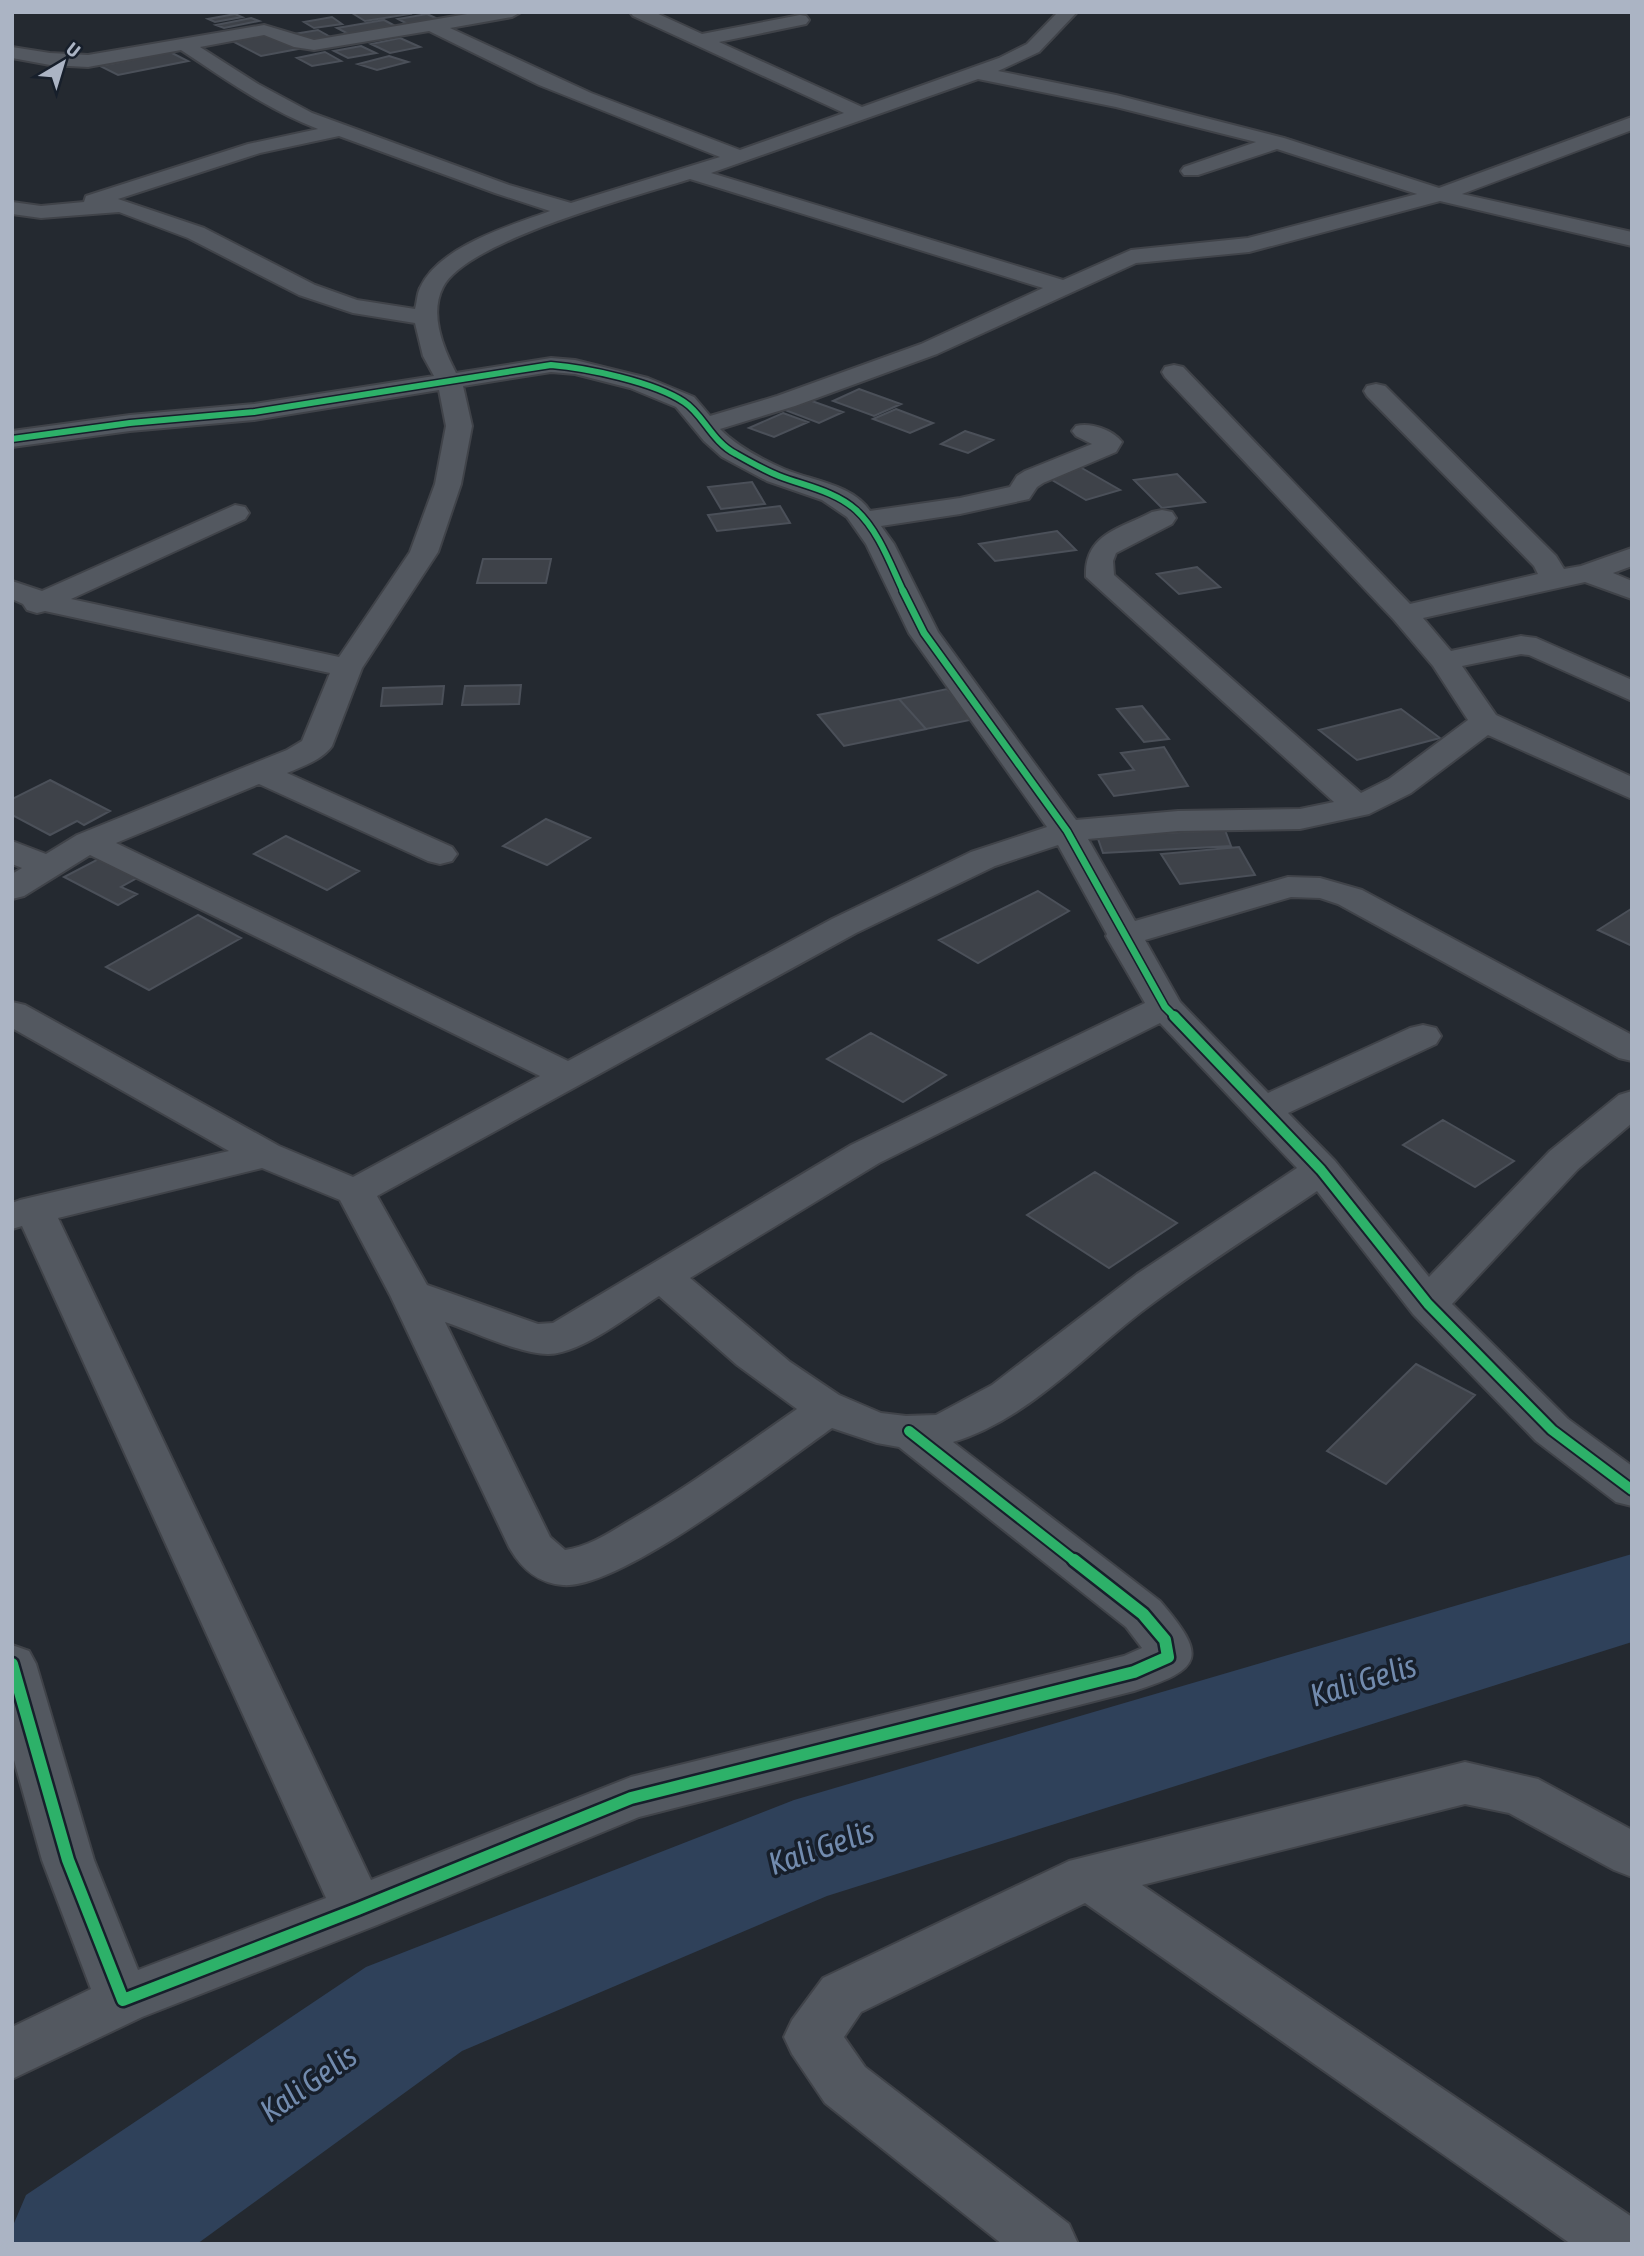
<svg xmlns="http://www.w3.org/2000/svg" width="1644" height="2256" viewBox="0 0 1644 2256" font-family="'Asap Condensed',sans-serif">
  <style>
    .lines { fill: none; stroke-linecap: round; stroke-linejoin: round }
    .river { fill: #2f415a; fill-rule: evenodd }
    .building { fill: #3e4249; stroke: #4b5059; stroke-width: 2 }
    .minor-casing { stroke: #404349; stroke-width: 4 }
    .minor { fill: #535860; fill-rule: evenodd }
    .cycleway-far3-casing { stroke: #171f2b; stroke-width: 9 }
    .cycleway-far2-casing { stroke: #171f2b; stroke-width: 10 }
    .cycleway-far1-casing { stroke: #171f2b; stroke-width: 14 }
    .cycleway-casing { stroke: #171f2b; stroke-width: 17 }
    .cycleway-far3 { stroke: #2db169; stroke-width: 6 }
    .cycleway-far2 { stroke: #2db169; stroke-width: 7 }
    .cycleway-far1 { stroke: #2db169; stroke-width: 10 }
    .cycleway { stroke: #2db169; stroke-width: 12 }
    .labels { text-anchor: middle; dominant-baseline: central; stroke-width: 7; stroke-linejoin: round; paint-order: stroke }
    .near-water-label { font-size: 32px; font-style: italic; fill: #728bae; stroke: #171f2b }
  </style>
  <rect width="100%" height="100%" fill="#242930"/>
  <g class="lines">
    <!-- river -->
    <path class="river" d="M 1632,1554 L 1632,1642 L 827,1896 L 462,2051 L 197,2244 L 12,2244 L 12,2228 L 26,2195 L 366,1967 L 794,1800 Z"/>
  </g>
  <!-- building -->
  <path class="building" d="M 407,12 L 410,14 L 365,21 L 352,13 Z
    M 235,14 L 242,17 L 215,22 L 208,19 Z
    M 427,14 L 442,21 L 413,27 L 398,19 Z
    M 332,17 L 342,24 L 314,28 L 304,22 Z
    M 251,18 L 259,21 L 224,28 L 216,25 Z
    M 384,20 L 401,29 L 354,37 L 337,28 Z
    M 318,30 L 334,39 L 311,43 L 294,34 Z
    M 268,34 L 298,49 L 261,56 L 232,41 Z
    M 400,38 L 420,47 L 390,53 L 371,44 Z
    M 361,46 L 376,53 L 348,58 L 334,51 Z
    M 170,52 L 188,61 L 118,75 L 100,66 Z
    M 325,52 L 341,61 L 312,66 L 297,58 Z
    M 389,56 L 408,62 L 377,70 L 358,64 Z
    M 859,389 L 901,404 L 874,416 L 833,401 Z
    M 809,400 L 843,412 L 819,423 L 785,410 Z
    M 896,409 L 933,423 L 910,433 L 873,419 Z
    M 783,413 L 808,422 L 774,437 L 749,428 Z
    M 965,431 L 993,440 L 968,453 L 941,444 Z
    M 1080,467 L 1120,490 L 1086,500 L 1047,477 Z
    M 1177,474 L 1205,502 L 1162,508 L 1134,480 Z
    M 752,482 L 765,504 L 721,509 L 708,487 Z
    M 780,506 L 790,523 L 717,531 L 708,515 Z
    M 1057,531 L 1076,550 L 995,561 L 979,544 Z
    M 483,559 L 551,559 L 546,583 L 477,583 Z
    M 1197,567 L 1220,587 L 1179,594 L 1157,574 Z
    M 521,685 L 519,704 L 462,705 L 465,686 Z
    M 444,686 L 442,704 L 381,706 L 383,688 Z
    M 947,689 L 975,719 L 926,729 L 899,699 Z
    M 899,699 L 926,729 L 844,746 L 818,715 Z
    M 1142,706 L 1169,739 L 1144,742 L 1117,709 Z
    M 1401,709 L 1440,738 L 1357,760 L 1319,730 Z
    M 1164,747 L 1188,786 L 1114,796 L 1099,775 L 1134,770 L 1121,753 Z
    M 50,780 L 110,811 L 84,825 L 77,821 L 50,835 L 12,815 L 12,799 Z
    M 546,819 L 590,838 L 547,865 L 503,846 Z
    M 1225,830 L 1231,846 L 1103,853 L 1097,836 Z
    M 286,836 L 359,871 L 327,890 L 254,854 Z
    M 1239,847 L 1255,875 L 1180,884 L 1161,854 Z
    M 108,854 L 146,873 L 121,887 L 137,894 L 118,905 L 64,877 Z
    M 1038,891 L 1069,911 L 978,963 L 939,940 Z
    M 1631,909 L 1632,946 L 1598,930 Z
    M 198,915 L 241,938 L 149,990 L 106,967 Z
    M 871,1033 L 946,1075 L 903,1102 L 827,1059 Z
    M 1443,1120 L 1514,1161 L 1475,1187 L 1403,1145 Z
    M 1095,1172 L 1177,1223 L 1109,1268 L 1027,1215 Z
    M 1416,1364 L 1475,1395 L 1386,1484 L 1327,1451 Z"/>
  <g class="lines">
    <defs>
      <path id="minor" d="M 479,12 L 521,12 L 512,17 L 450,28 L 591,93 L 740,150 L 844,113 L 633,16 L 630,12 L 654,12 L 702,34 L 800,15 L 806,16 L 809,20 L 806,24 L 719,42 L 862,107 L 999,58 L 1027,44 L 1058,12 L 1077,12 L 1039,52 L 998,71 L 1116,95 L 1284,138 L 1439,188 L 1632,117 L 1632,130 L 1462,194 L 1632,232 L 1632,246 L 1440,201 L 1249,252 L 1136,263 L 937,354 L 795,406 L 720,429 C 738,447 761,459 784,469 C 812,481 852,484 870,511 L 960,498 L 1010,487 L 1017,476 L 1025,471 L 1092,444 L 1076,436 L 1072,431 L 1076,426 C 1090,422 1113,430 1122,442 L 1116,452 L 1043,483 L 1037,487 L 1029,499 L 960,514 L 881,526 L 894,544 L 938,632 L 1076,820 L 1178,811 L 1300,809 L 1334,802 L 1086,577 C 1084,534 1120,529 1152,512 L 1162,510 L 1172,512 L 1176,518 L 1172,524 L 1116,553 L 1113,561 L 1114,575 L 1361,793 L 1389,779 L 1468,720 L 1433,666 L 1394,620 L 1165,377 L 1162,372 L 1165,367 L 1174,365 L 1183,367 L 1410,604 L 1538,574 L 1534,566 L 1367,396 L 1364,391 L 1367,386 L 1376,384 L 1385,386 L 1556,556 L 1564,569 L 1581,566 L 1632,548 L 1632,566 L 1613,573 L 1632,581 L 1632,599 L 1585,582 L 1423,618 L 1451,651 L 1521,636 L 1536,638 L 1632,680 L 1632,701 L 1529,655 L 1521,654 L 1462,666 L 1496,715 L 1632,777 L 1632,799 L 1488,735 L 1411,793 L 1369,814 L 1300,829 L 1178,831 L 1088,839 L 1135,921 L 1288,877 L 1320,878 L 1362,890 L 1632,1035 L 1632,1061 L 1619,1058 L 1338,904 L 1320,898 L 1291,897 L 1145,940 L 1180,1002 L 1268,1093 L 1410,1028 L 1423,1025 L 1436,1028 L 1441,1036 L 1436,1044 L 1288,1113 L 1335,1161 L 1429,1277 L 1550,1151 L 1619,1095 L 1632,1091 L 1632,1123 L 1578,1169 L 1452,1304 L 1568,1419 L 1632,1466 L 1632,1506 L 1616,1502 L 1536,1441 L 1413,1314 L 1317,1191 C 1258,1231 1197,1269 1141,1312 C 1082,1358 1026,1420 953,1442 L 1160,1601 C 1208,1657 1203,1669 1134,1691 L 639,1817 L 377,1925 L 142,2017 L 12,2079 L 12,2027 L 91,1989 L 42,1860 L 12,1753 L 12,1645 L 29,1651 L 36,1664 L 94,1860 L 138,1970 L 326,1898 L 22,1226 L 12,1229 L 12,1203 L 20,1200 L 229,1151 L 12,1028 L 12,1002 L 25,1005 L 279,1146 L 353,1177 L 540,1076 L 90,855 L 24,896 L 12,899 L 12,874 L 22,868 L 12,864 L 12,841 L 46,854 L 77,835 L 287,750 L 302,741 L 330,673 L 45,611 L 37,613 L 27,610 L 23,604 L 12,599 L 12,581 L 42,591 L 235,505 L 245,507 L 249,513 L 245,519 L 71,599 L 339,657 L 410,552 L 435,484 L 446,426 L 439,390 L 254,420 L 130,431 L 12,447 L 12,431 L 130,415 L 254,404 L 434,376 L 423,356 L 415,323 L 353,313 L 299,295 L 188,238 L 119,212 L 41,218 L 12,214 L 12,202 L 41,206 L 84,202 L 86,196 L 248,144 L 318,129 C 268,110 225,79 181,50 L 88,67 L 50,65 L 12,58 L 12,47 L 50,53 L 88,55 L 264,25 L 314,40 ZM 429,31 L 539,85 L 720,157 L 571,203 L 509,185 L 312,113 L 258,84 L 200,47 L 264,35 L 294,47 L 314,50 ZM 978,79 L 1116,107 L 1256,142 L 1184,167 L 1181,171 L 1184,175 L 1198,175 L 1277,149 L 1417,194 L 1248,238 L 1131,250 L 1063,280 L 711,173 ZM 339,136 L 495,193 L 550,211 C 510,226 439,246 420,288 C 417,294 417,303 415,309 L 357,300 L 315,285 L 204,228 L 118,199 L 260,153 ZM 690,179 L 1043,288 L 921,344 L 777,396 L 710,416 L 694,397 L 648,378 L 575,360 L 551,358 L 456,373 C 443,348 429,314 443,287 C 467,240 637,196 690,179 ZM 551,372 L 575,374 L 630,388 L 676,407 L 704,441 L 722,457 L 767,481 L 822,500 L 847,517 L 866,544 L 909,633 L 1047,827 L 971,852 L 832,919 L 568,1061 L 116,843 L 259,784 L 428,861 L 440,864 L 452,861 L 457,854 L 452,847 L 287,773 C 303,766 322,760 332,746 L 362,668 L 438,552 L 461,484 L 472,426 L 463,386 ZM 1058,845 L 1107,934 L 1106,936 L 1145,1003 L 851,1145 L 553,1323 L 538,1324 L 427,1285 L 377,1196 L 856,933 L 995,866 ZM 1160,1023 L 1297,1168 L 1137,1274 L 992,1385 L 936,1415 L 906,1416 L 881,1413 L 839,1395 L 790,1362 L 690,1278 L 879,1163 ZM 262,1168 L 340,1200 L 390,1295 L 509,1547 C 521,1568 537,1583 563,1585 C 620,1590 781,1464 832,1428 L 877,1443 L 899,1447 L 1126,1627 L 1142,1648 L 1124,1656 L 631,1777 L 371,1880 L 58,1218 ZM 659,1296 L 737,1365 L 797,1409 C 742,1447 687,1488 629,1521 C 609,1533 588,1547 565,1550 L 550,1537 L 445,1322 C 472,1331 522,1355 549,1354 C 582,1353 631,1314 659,1296 Z
        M 1465,1762 L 1538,1779 L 1632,1830 L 1632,1877 L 1614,1870 L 1509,1813 L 1465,1804 L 1142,1885 L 1632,2217 L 1632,2244 L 1571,2244 L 1085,1903 L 861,2012 L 844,2037 L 865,2067 L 1069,2224 L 1078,2244 L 1002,2244 L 825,2103 L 792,2054 L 784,2037 L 792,2020 L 823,1978 L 1069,1861 Z"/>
    </defs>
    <!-- minor casing -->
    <use href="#minor" class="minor-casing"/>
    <!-- minor -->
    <use href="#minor" class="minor"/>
    <defs>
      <path id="cycleway-far3" d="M 12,439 L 130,423 L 254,412 L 551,365 C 587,368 654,382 684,402 C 703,414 712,442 736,454 C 750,462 764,470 779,476 C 805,486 835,491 856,510 C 879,531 891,566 904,593"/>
      <path id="cycleway-far2" d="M 903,591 L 924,633 L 1067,831 L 1165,1007 L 1176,1018"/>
      <path id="cycleway-far1" d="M 1174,1016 L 1321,1170 L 1428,1304 L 1552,1430 L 1632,1490
        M 909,1431 L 1076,1562"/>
      <path id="cycleway" d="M 12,1664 L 68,1860 L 123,2000 L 358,1909 L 631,1798 L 1134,1672 L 1168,1657 L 1165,1640 L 1143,1614 L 1074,1560"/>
    </defs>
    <!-- cycleway-far3 casing -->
    <use href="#cycleway-far3" class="cycleway-far3-casing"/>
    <!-- cycleway-far2 casing -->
    <use href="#cycleway-far2" class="cycleway-far2-casing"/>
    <!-- cycleway-far1 casing -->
    <use href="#cycleway-far1" class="cycleway-far1-casing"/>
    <!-- cycleway casing -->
    <use href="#cycleway" class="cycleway-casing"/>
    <!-- cycleway-far3 -->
    <use href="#cycleway-far3" class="cycleway-far3"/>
    <!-- cycleway-far2 -->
    <use href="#cycleway-far2" class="cycleway-far2"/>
    <!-- cycleway-far1 -->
    <use href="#cycleway-far1" class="cycleway-far1"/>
    <!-- cycleway -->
    <use href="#cycleway" class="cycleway"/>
  </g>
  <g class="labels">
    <!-- near-water labels -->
    <g class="near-water-label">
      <text transform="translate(1363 1680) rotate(-17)">Kali Gelis</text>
      <text transform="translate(821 1847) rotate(-19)">Kali Gelis</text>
      <text transform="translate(308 2083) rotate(-35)">Kali Gelis</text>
    </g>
  </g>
  <!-- border -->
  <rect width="1644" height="2256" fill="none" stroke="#abb4c4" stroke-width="28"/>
  <!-- north arrow -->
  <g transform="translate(63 63) rotate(38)" stroke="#171f2b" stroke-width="5" paint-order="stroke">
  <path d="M0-5L12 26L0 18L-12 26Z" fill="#abb4c4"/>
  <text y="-10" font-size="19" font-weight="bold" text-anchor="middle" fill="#abb4c4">U</text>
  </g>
</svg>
